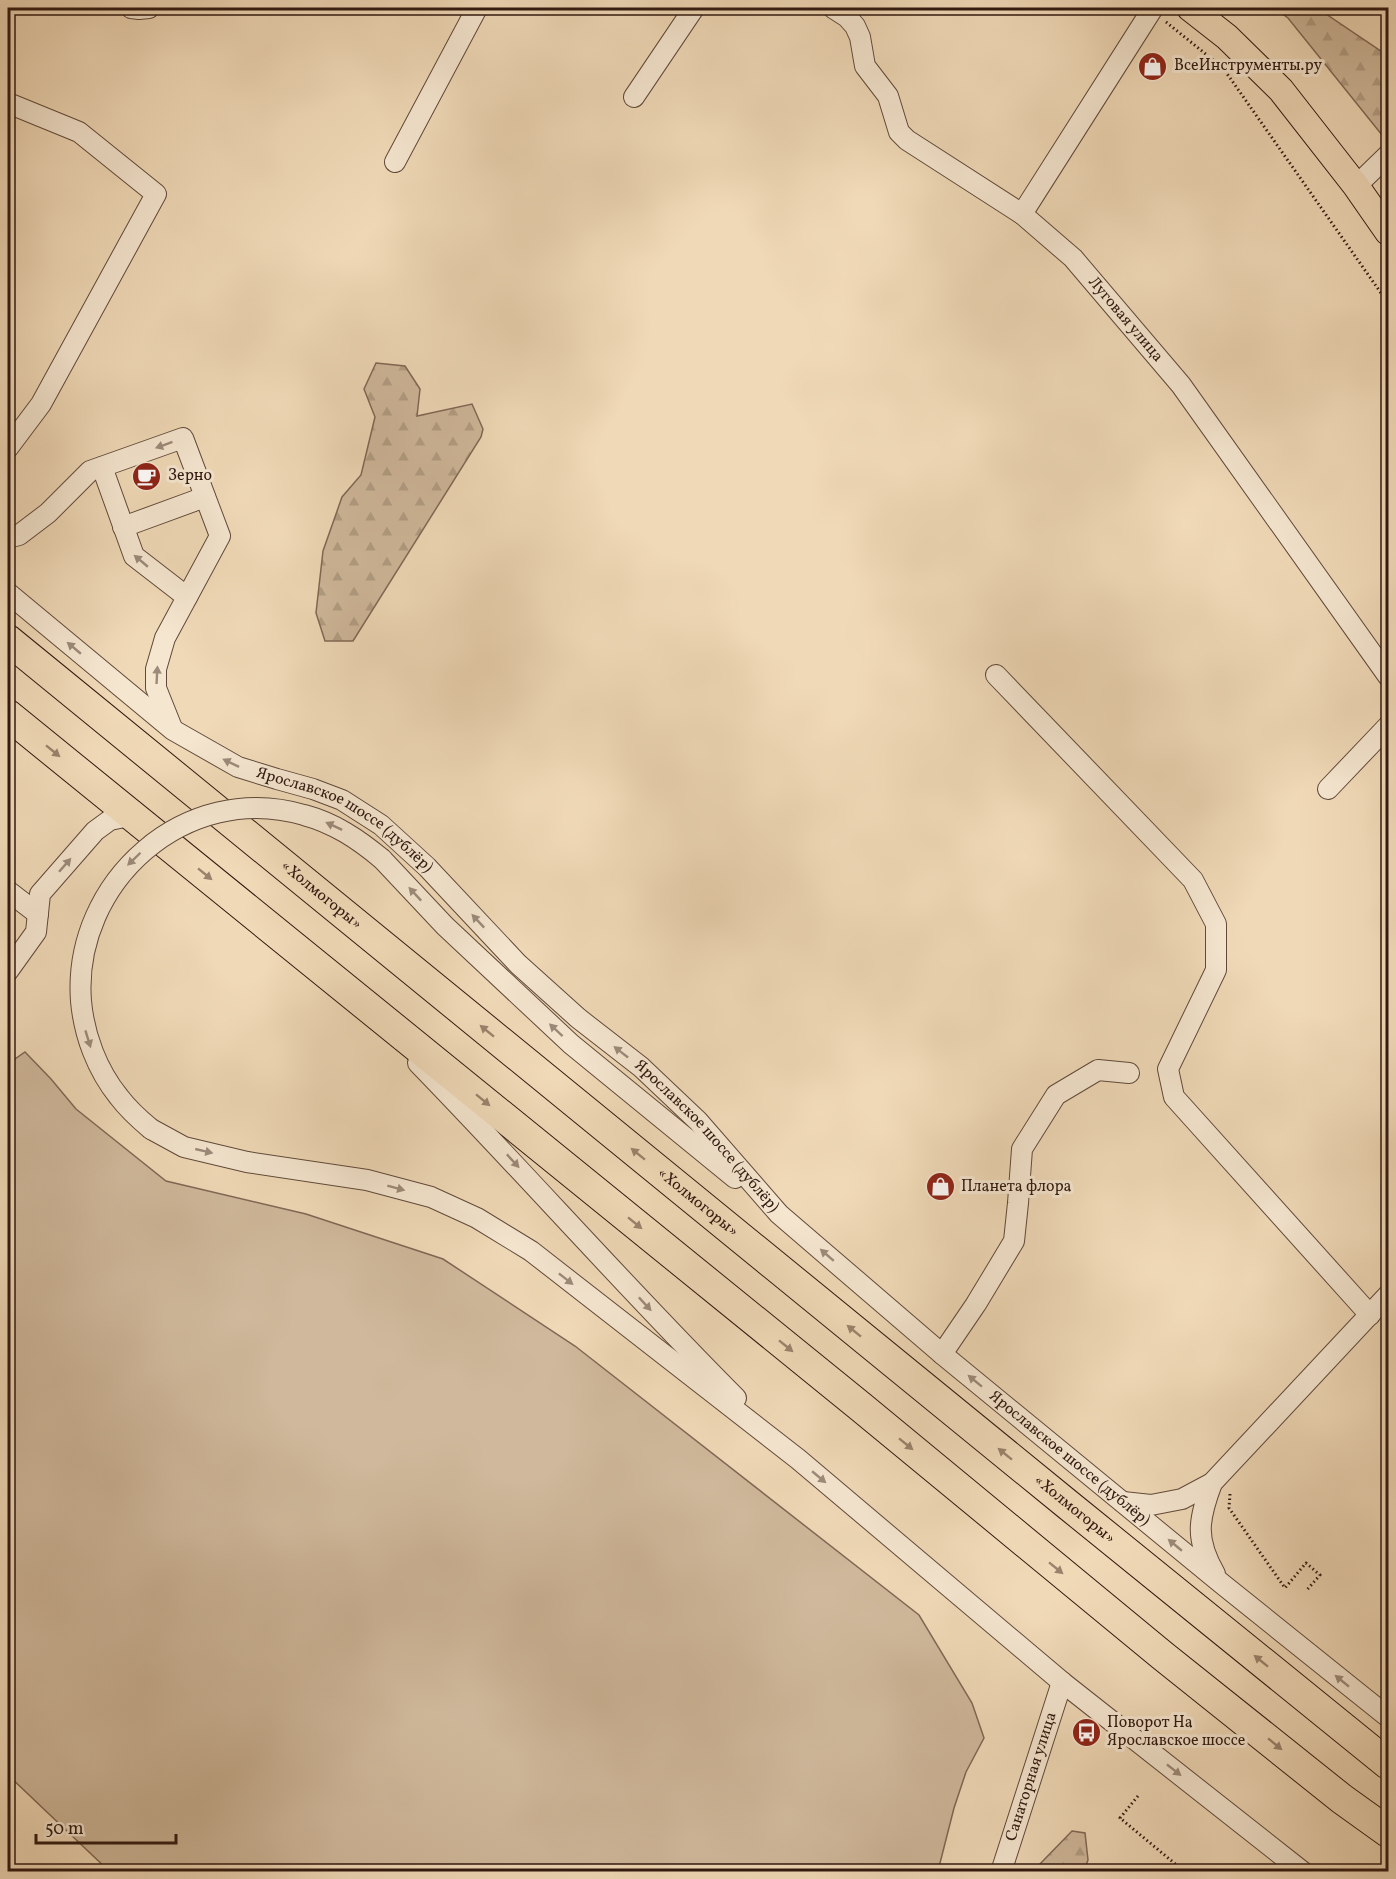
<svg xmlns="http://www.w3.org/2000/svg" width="1396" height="1879" viewBox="0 0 1396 1879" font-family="Vollkorn,serif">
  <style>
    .green { fill: #cfb89b; stroke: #806856; stroke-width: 1.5 }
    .forest { fill: url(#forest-firs); stroke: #806856; stroke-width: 1.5 }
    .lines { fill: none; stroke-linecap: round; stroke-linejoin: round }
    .minor-casing { stroke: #60493a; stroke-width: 22 }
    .major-casing { stroke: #301911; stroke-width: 28 }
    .highway-casing { stroke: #301911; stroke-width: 32 }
    .path { stroke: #301911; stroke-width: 3; stroke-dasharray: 1.5 3; stroke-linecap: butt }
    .minor { stroke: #f5e6d0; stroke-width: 20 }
    .major { stroke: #f0d9b7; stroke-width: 26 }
    .highway { stroke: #f0d9b7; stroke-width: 30 }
    .minor-bridge-casing { stroke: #60493a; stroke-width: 22; stroke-linecap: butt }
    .minor-bridge { stroke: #f5e6d0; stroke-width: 20 }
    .oneway { fill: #9c8a7a }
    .oneway2 { fill: #9a836c }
    .labels { text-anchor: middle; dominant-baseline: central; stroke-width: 6; stroke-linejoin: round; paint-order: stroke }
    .poi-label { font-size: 16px; fill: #301911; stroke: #f5e6d0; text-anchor: start }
    .street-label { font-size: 16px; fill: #301911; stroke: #f5e6d0 }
  </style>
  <defs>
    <pattern id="forest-firs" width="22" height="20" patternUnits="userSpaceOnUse" patternTransform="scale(1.5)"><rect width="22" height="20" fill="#cfb89b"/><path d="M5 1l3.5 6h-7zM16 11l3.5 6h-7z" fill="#b29e84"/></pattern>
  </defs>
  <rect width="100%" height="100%" fill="#f0d9b7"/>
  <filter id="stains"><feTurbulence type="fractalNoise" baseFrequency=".00333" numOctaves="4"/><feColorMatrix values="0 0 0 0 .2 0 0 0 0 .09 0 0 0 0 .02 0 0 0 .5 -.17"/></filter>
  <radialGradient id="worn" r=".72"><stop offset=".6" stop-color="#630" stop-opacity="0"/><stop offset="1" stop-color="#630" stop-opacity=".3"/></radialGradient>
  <!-- green -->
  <path class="green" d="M 25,1052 L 51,1079 L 76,1109 L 166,1181 L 306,1214 L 443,1259 L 575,1346 L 919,1615 L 972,1703 L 984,1738 L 966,1772 L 954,1808 L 938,1871 L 109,1871 L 8,1775 L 8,1064 Z"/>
  <!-- forest -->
  <path class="forest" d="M 1274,8 L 1317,8 L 1388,56 L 1388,137 L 1386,140 L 1288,18 Z
    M 376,363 L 405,366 L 420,389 L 417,416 L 472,404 L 483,429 L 481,437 L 353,641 L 325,641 L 316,613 L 323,551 L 342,497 L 361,475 L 375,417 L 364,389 Z
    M 1072,1831 L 1085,1833 L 1088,1860 L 1084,1871 L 1036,1871 L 1040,1864 Z"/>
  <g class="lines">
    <defs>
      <g id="minor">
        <path d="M 131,8 L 139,9 L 149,8"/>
        <path id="s1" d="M 833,8 L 847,17 L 855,26 L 860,37 L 865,66 L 888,96 L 899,132 L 907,140 L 1022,214 L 1073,258 L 1181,385 L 1388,676"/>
        <path d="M 634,97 L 694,8"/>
        <path d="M 8,103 L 79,132 L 156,194 L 41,404 L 8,448"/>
        <path d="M 395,162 L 477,8"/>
        <path d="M 1356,186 L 1388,155"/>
        <path d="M 1022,214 L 1153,8"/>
        <path d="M 102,467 L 134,556 L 187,597"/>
        <path d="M 123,527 L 205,497"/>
        <path d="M 8,538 L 19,535 L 48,513 L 90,471 L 183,438 L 220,536 L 165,638 L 156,669 L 156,688 L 172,728"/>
        <path id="s2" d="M 8,593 L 173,730 L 238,767 L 277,779 L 313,789 L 342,800 L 381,825 L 427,867 L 518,964 L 578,1018 L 641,1067 L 698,1121 L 779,1214 L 942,1354 L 1221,1583 L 1388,1717"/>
        <path d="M 996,675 L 1193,880 L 1216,924 L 1216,970 L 1168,1069 L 1174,1097 L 1370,1315"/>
        <path d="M 1328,789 L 1388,726"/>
        <path d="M 382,859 L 445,926 L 571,1044 L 735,1178"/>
        <path d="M 8,891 L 38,914"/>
        <path d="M 8,971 L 36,932 L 40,894 L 95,831 L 110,820 L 124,817 L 137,821"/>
        <path d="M 418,1063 C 525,1173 627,1289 736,1398"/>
        <path d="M 151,1129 L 184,1147 L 247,1162 L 367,1180 L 431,1197 L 477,1218 L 531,1251 L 798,1459 L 1062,1682 L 1303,1872"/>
        <path d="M 942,1354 L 976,1304 L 1014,1241 L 1018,1203 L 1022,1149 L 1056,1095 L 1098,1070 L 1129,1073"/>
        <path d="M 1212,1483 C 1198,1520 1195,1539 1215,1574"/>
        <path d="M 1123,1502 L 1151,1505 L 1182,1499 L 1212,1483 L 1388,1295"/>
        <path id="s3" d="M 1001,1872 L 1062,1682"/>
      </g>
      <path id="major" d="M 1190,8 L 1227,37 L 1281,90 L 1356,186 L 1388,232"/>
      <g id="highway">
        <path id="s4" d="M 8,640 L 1067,1504 L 1388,1764"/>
        <path d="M 8,715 L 861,1407 L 1163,1656 L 1342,1799 L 1388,1832"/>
      </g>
    </defs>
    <!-- minor casing -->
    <use href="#minor" class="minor-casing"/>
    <!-- major casing -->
    <use href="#major" class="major-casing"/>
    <!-- highway casing -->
    <use href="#highway" class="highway-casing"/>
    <!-- path -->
    <path class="path" d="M 1166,22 L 1223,68 L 1388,303
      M 1230,1494 L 1229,1508 L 1285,1588 L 1306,1563 L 1320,1575 L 1306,1591
      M 1138,1796 L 1120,1818 L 1185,1872"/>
    <!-- minor -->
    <use href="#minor" class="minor"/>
    <!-- major -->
    <use href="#major" class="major"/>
    <!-- highway -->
    <use href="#highway" class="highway"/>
    <defs>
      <path id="minor-bridge" d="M 151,1129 C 139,1119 128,1109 119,1097 C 97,1070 84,1035 81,1001 C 72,882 186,780 304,815 C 334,823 358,839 382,859"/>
    </defs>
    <!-- minor-bridge casing -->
    <use href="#minor-bridge" class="minor-bridge-casing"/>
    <!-- minor-bridge -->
    <use href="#minor-bridge" class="minor-bridge"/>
  </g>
  <!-- one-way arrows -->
  <defs><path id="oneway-solid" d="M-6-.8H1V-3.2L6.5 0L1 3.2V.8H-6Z" transform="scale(1.5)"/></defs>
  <g class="oneway">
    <use href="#oneway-solid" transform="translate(164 445) rotate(160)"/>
    <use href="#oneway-solid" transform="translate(141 561) rotate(-140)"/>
    <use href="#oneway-solid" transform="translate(74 648) rotate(-140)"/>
    <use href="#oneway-solid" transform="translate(157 675) rotate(-87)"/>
    <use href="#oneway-solid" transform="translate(231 763) rotate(-154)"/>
    <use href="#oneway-solid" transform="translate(334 826) rotate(-155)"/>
    <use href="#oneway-solid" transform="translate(134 859) rotate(136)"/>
    <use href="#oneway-solid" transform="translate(65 865) rotate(-49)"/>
    <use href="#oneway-solid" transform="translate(415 894) rotate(-133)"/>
    <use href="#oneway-solid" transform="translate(478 921) rotate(-133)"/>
    <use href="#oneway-solid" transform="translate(556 1030) rotate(-137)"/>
    <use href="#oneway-solid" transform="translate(88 1039) rotate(73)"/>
    <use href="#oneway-solid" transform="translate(621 1052) rotate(-142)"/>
    <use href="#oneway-solid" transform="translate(204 1151) rotate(13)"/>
    <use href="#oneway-solid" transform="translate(513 1161) rotate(47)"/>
    <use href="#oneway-solid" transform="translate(396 1188) rotate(15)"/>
    <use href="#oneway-solid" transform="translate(827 1255) rotate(-139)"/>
    <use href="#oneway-solid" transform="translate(566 1279) rotate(38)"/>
    <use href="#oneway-solid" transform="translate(645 1304) rotate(47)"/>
    <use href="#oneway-solid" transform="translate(975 1381) rotate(-141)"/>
    <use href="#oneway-solid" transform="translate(819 1477) rotate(40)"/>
    <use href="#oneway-solid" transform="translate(1175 1545) rotate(-140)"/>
    <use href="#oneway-solid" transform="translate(1342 1681) rotate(-141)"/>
    <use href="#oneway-solid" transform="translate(1174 1770) rotate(38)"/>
  </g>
  <g class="oneway2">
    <use href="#oneway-solid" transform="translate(53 751) rotate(39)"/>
    <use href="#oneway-solid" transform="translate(205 874) rotate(39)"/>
    <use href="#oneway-solid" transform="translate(487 1031) rotate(-141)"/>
    <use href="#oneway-solid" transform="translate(483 1100) rotate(39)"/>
    <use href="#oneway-solid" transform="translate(638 1154) rotate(-141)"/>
    <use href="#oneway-solid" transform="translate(635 1223) rotate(39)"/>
    <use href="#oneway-solid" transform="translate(854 1331) rotate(-141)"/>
    <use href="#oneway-solid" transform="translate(786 1346) rotate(39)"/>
    <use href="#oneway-solid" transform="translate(906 1444) rotate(39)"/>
    <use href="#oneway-solid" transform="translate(1005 1454) rotate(-141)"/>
    <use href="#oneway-solid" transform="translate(1056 1568) rotate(39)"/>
    <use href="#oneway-solid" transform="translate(1261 1661) rotate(-141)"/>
    <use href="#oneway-solid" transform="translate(1275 1744) rotate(39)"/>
  </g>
  <!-- icons -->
  <defs>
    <symbol id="shop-disc" viewBox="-11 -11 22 22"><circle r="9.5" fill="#8f2418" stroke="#f5e6d0"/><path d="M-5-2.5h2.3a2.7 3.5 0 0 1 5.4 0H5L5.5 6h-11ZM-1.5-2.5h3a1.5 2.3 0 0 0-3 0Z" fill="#fff"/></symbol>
    <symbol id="cafe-disc" viewBox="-11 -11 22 22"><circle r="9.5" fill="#8f2418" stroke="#f5e6d0"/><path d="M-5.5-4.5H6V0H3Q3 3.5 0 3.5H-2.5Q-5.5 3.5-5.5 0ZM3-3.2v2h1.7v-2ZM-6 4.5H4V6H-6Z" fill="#fff"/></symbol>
    <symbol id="bus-disc" viewBox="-11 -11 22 22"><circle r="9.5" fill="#8f2418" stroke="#f5e6d0"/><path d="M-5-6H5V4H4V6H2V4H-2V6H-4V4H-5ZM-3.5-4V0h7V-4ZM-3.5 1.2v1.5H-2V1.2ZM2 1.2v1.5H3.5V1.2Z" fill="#fff"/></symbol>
  </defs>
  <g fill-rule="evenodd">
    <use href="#shop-disc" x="1136" y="50" width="33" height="33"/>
    <use href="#cafe-disc" x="130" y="460" width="33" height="33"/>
    <use href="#shop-disc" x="924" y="1170" width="33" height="33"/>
    <use href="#bus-disc" x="1070" y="1716" width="33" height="33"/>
  </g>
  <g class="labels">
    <!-- poi labels -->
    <g class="poi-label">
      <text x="1174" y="66">ВсеИнструменты.ру</text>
      <text x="168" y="476">Зерно</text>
      <text x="961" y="1187">Планета флора</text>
      <text x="1107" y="1723">Поворот На<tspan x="1107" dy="18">Ярославское шоссе</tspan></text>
    </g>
    <!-- street labels -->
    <g class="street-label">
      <text stroke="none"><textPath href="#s1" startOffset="442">Луговая улица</textPath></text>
      <text stroke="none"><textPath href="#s2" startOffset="410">Ярославское шоссе (дублёр)</textPath></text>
      <text stroke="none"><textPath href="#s4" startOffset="404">«Холмогоры»</textPath></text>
      <text stroke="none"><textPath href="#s2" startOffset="896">Ярославское шоссе (дублёр)</textPath></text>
      <text stroke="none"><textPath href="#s4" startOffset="890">«Холмогоры»</textPath></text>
      <text stroke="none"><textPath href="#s2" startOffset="1382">Ярославское шоссе (дублёр)</textPath></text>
      <text stroke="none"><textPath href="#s4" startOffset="1376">«Холмогоры»</textPath></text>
      <text stroke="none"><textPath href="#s3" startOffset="100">Санаторная улица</textPath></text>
    </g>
  </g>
  <!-- margin -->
  <rect width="1396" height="1879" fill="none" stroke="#f0d9b7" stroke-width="30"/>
  <rect x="9" y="9" width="1378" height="1861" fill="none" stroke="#301911" stroke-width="3"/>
  <rect x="15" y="15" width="1366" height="1849" fill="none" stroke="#301911" stroke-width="1.5"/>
  <!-- scale -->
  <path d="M36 1834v9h140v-9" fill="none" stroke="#301911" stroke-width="3"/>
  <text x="45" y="1834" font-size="18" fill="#301911" stroke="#f5e6d0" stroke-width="4.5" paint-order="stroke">50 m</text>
  <rect width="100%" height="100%" filter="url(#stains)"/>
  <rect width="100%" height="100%" fill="url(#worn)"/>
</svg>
